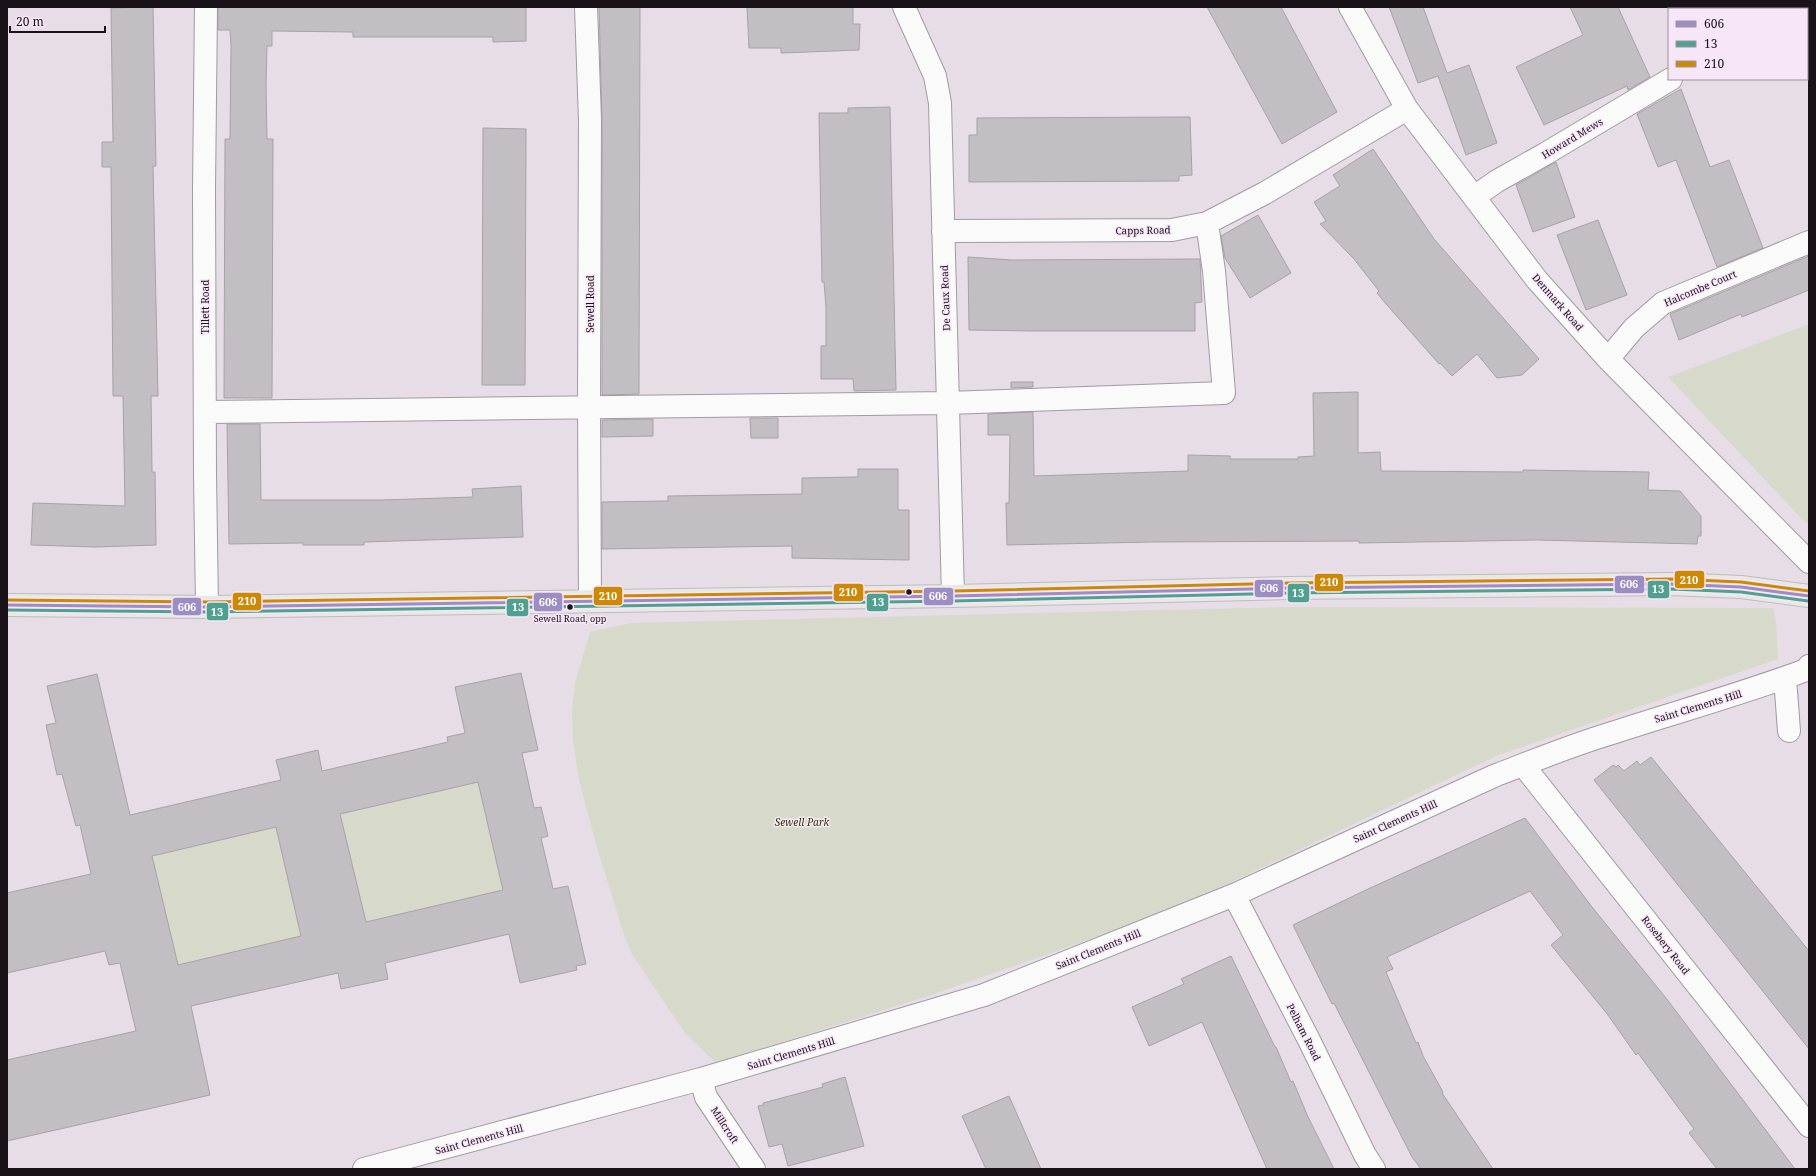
<svg xmlns="http://www.w3.org/2000/svg" width="1816" height="1176" viewBox="0 0 1816 1176" font-family="'Noto Serif',serif">
  <style>
    .green { fill: #d7d9ca }
    .building { fill: #c3bdc4; stroke: #a8a1a8; fill-rule: evenodd }
    .lines { fill: none; stroke-linecap: round; stroke-linejoin: round }
    .minor-casing { stroke: #a19aa2; stroke-width: 24 }
    .major-casing { stroke: #bfbbbf; stroke-width: 24 }
    .minor { stroke: #fbfafb; stroke-width: 22 }
    .major { stroke: #e8e8e4; stroke-width: 22 }
    .bus-1-casing { stroke: #f7e6f8; stroke-width: 6 }
    .bus-2-casing { stroke: #f7e6f8; stroke-width: 6 }
    .bus-3-casing { stroke: #f7e6f8; stroke-width: 6 }
    .bus-1 { stroke: #9c8dc3; stroke-width: 3 }
    .bus-2 { stroke: #4fa08f; stroke-width: 3 }
    .bus-3 { stroke: #cb8905; stroke-width: 3 }
    .bus-dot { fill: #191319; stroke: #f7e6f8; stroke-width: 1.5 }
    .labels { text-anchor: middle; dominant-baseline: central; stroke-width: 3; stroke-linejoin: round; paint-order: stroke }
    .bus-label { font-size: 9px; fill: #191319; stroke: #f7e6f8 }
    .street-label { font-size: 10px; fill: #191319; stroke: #f7e6f8 }
    .park-label { font-size: 10px; font-style: italic; fill: #2e3a04; stroke: #f7e6f8 }
    .line-badge { stroke: #f7e6f8; stroke-width: 1.5 }
    .badge-label { font-size: 11px; text-anchor: middle; font-weight: bold; fill: #fff }
  </style>
  <rect width="100%" height="100%" fill="#e6dde7"/>
  <!-- green -->
  <path class="green" d="M 1809,324 L 1809,524 L 1801,518 L 1668,377 Z
    M 1288,607 L 1773,608 L 1776,621 L 1778,659 L 1496,756 L 1219,888 L 1122,928 L 928,996 L 716,1063 L 685,1033 L 632,954 L 625,938 L 596,844 L 579,780 L 573,740 L 572,710 L 575,683 L 590,632 L 631,623 Z
    M 478,782 L 503,890 L 366,922 L 340,814 Z
    M 276,827 L 301,936 L 178,965 L 152,856 Z"/>
  <!-- building -->
  <path class="building" d="M 153,7 L 156,166 L 153,166 L 158,396 L 151,396 L 152,472 L 155,472 L 156,545 L 96,547 L 31,545 L 33,503 L 125,506 L 123,396 L 113,396 L 111,167 L 102,167 L 102,142 L 113,142 L 111,8 Z
    M 218,7 L 526,7 L 526,41 L 493,42 L 493,37 L 353,37 L 353,32 L 272,31 L 272,46 L 267,46 L 266,85 L 267,139 L 273,139 L 272,398 L 224,398 L 225,139 L 230,139 L 231,45 L 230,30 L 218,30 Z
    M 599,7 L 640,7 L 639,394 L 602,395 L 602,120 Z
    M 747,7 L 853,7 L 853,24 L 860,24 L 859,50 L 781,53 L 781,48 L 749,48 Z
    M 1207,7 L 1281,7 L 1337,112 L 1282,144 Z
    M 1389,7 L 1423,7 L 1447,73 L 1469,65 L 1497,143 L 1466,155 L 1438,76 L 1418,83 Z
    M 1570,7 L 1618,7 L 1650,77 L 1628,90 L 1627,86 L 1544,125 L 1516,67 L 1583,35 Z
    M 1681,89 L 1710,167 L 1729,160 L 1763,248 L 1717,267 L 1676,160 L 1658,167 L 1637,114 Z
    M 890,107 L 896,390 L 854,391 L 853,379 L 821,379 L 821,346 L 826,346 L 826,307 L 824,282 L 822,282 L 819,113 L 848,113 L 848,108 Z
    M 1190,117 L 1192,175 L 1179,176 L 1179,181 L 969,182 L 969,135 L 977,135 L 977,118 Z
    M 483,128 L 526,129 L 525,385 L 482,385 Z
    M 1373,149 L 1434,239 L 1539,359 L 1522,375 L 1497,378 L 1477,354 L 1452,376 L 1440,363 L 1439,364 L 1387,305 L 1377,293 L 1379,291 L 1354,259 L 1320,224 L 1326,221 L 1314,202 L 1340,186 L 1333,175 Z
    M 1556,162 L 1575,217 L 1533,232 L 1516,185 Z
    M 1258,215 L 1291,273 L 1250,298 L 1225,258 L 1221,236 Z
    M 1598,220 L 1627,295 L 1586,310 L 1557,235 Z
    M 1809,256 L 1809,290 L 1742,317 L 1741,314 L 1679,340 L 1670,314 Z
    M 968,257 L 1012,260 L 1200,259 L 1202,302 L 1195,303 L 1195,331 L 1035,331 L 969,330 Z
    M 1011,382 L 1033,382 L 1033,387 L 1011,388 Z
    M 1358,392 L 1358,453 L 1380,452 L 1381,471 L 1523,472 L 1523,470 L 1649,472 L 1648,490 L 1680,491 L 1701,516 L 1701,536 L 1698,536 L 1697,544 L 1537,540 L 1359,543 L 1359,541 L 1152,542 L 1007,545 L 1006,503 L 1009,503 L 1010,435 L 988,435 L 988,414 L 1033,412 L 1034,476 L 1188,471 L 1188,455 L 1230,456 L 1230,459 L 1298,459 L 1298,457 L 1314,456 L 1313,393 Z
    M 750,418 L 778,418 L 778,438 L 751,438 Z
    M 653,419 L 653,436 L 602,437 L 602,420 Z
    M 227,424 L 260,424 L 261,500 L 382,500 L 473,497 L 472,489 L 521,486 L 523,537 L 364,542 L 364,545 L 303,545 L 303,543 L 229,544 Z
    M 858,469 L 898,469 L 898,510 L 909,510 L 909,560 L 792,558 L 792,546 L 602,549 L 602,502 L 668,501 L 668,496 L 802,494 L 802,478 L 858,477 Z
    M 521,673 L 538,750 L 522,753 L 534,808 L 541,807 L 548,836 L 541,838 L 553,889 L 568,886 L 586,964 L 576,966 L 577,970 L 520,983 L 509,934 L 385,963 L 388,979 L 341,989 L 338,973 L 191,1006 L 210,1095 L 7,1141 L 7,1060 L 136,1031 L 120,963 L 109,965 L 105,951 L 7,973 L 7,893 L 91,874 L 80,825 L 76,826 L 62,774 L 57,775 L 46,725 L 56,723 L 47,686 L 97,674 L 130,815 L 281,780 L 276,760 L 318,750 L 322,771 L 448,742 L 447,737 L 465,733 L 455,687 ZM 478,782 L 503,890 L 366,922 L 340,814 ZM 276,827 L 301,936 L 178,965 L 152,856 Z
    M 1651,757 L 1809,951 L 1809,1049 L 1594,780 L 1613,765 L 1616,767 L 1618,765 L 1624,771 L 1637,761 L 1640,765 Z
    M 1525,818 L 1592,907 L 1666,998 L 1795,1169 L 1717,1169 L 1689,1133 L 1694,1129 L 1638,1053 L 1636,1055 L 1608,1015 L 1551,945 L 1563,935 L 1530,891 L 1387,957 L 1393,969 L 1386,972 L 1416,1043 L 1418,1042 L 1423,1056 L 1443,1092 L 1442,1093 L 1493,1169 L 1421,1169 L 1412,1157 L 1334,1003 L 1332,1004 L 1293,925 L 1368,889 Z
    M 1231,956 L 1275,1047 L 1276,1047 L 1291,1082 L 1293,1081 L 1308,1117 L 1334,1169 L 1267,1169 L 1202,1022 L 1149,1046 L 1132,1007 L 1184,984 L 1181,979 Z
    M 845,1077 L 864,1146 L 788,1166 L 782,1144 L 769,1147 L 758,1106 L 764,1105 L 763,1103 L 823,1087 L 822,1084 Z
    M 1009,1096 L 1041,1169 L 986,1169 L 962,1116 Z"/>
  <g class="lines">
    <defs>
      <path id="minor" d="M 206,7 L 204,189 L 205,474 L 207,607
        M 586,7 L 590,120 L 589,406 L 590,601
        M 904,7 L 935,76 L 940,103 L 953,596
        M 1350,7 L 1407,109 L 1537,280 L 1608,359 L 1809,562
        M 1474,197 L 1497,181 L 1545,154 L 1671,79
        M 943,231 L 1172,230 L 1207,223 L 1265,193 L 1407,109
        M 1608,359 L 1634,328 L 1663,303 L 1809,242
        M 205,412 L 948,403 L 1224,393 L 1214,271 L 1207,223
        M 1785,678 L 1789,731
        M 1523,765 L 1809,1126
        M 1234,895 L 1310,1042 L 1365,1155 L 1374,1169
        M 701,1079 L 706,1097 L 754,1169
        M 364,1169 L 701,1079 L 984,995 L 1234,895 L 1494,776 C 1533,761 1572,745 1612,733 C 1676,712 1742,694 1806,670 L 1809,666"/>
      <path id="major" d="M 7,605 L 207,607 L 953,596 L 1289,588 L 1672,584 L 1741,587 L 1809,596"/>
    </defs>
    <!-- minor casing -->
    <use href="#minor" class="minor-casing"/>
    <!-- major casing -->
    <use href="#major" class="major-casing"/>
    <!-- minor -->
    <use href="#minor" class="minor"/>
    <!-- major -->
    <use href="#major" class="major"/>
    <defs>
      <path id="bus-1" d="M 7,605 L 207,607 L 953,596 L 1289,588 L 1672,584 L 1741,587 L 1809,596"/>
      <path id="bus-2" d="M 7,610 L 207,612 L 953,601 L 1289,593 L 1672,589 L 1741,592 L 1808,601"/>
      <path id="bus-3" d="M 7,600 L 207,602 L 953,591 L 1289,583 L 1672,579 L 1741,582 L 1809,591"/>
    </defs>
    <!-- bus-1 casing -->
    <use href="#bus-1" class="bus-1-casing"/>
    <!-- bus-2 casing -->
    <use href="#bus-2" class="bus-2-casing"/>
    <!-- bus-3 casing -->
    <use href="#bus-3" class="bus-3-casing"/>
    <!-- bus-1 -->
    <use href="#bus-1" class="bus-1"/>
    <!-- bus-2 -->
    <use href="#bus-2" class="bus-2"/>
    <!-- bus-3 -->
    <use href="#bus-3" class="bus-3"/>
  </g>
  <!-- markers -->
  <g class="bus-dot">
    <circle cx="909" cy="592" r="3.5"/>
    <circle cx="570" cy="607" r="3.5"/>
  </g>
  <g class="labels">
    <!-- bus labels -->
    <g class="bus-label">
      <text x="570" y="618">Sewell Road, opp</text>
    </g>
    <!-- street labels -->
    <g class="street-label">
      <text transform="translate(1572 138) rotate(-31)">Howard Mews</text>
      <text transform="translate(1143 230) rotate(-1)">Capps Road</text>
      <text transform="translate(1700 288) rotate(-23)">Halcombe Court</text>
      <text transform="translate(945 298) rotate(-92)">De Caux Road</text>
      <text transform="translate(1558 302) rotate(49)">Denmark Road</text>
      <text transform="translate(590 304) rotate(-90)">Sewell Road</text>
      <text transform="translate(205 307) rotate(-90)">Tillett Road</text>
      <text transform="translate(1698 706) rotate(-17)">Saint Clements Hill</text>
      <text transform="translate(1395 821) rotate(-24)">Saint Clements Hill</text>
      <text transform="translate(1666 945) rotate(52)">Rosebery Road</text>
      <text transform="translate(1098 949) rotate(-22)">Saint Clements Hill</text>
      <text transform="translate(1304 1032) rotate(63)">Pelham Road</text>
      <text transform="translate(791 1053) rotate(-17)">Saint Clements Hill</text>
      <text transform="translate(725 1125) rotate(57)">Millcroft</text>
      <text transform="translate(479 1139) rotate(-15)">Saint Clements Hill</text>
    </g>
    <!-- park labels -->
    <g class="park-label">
      <text x="802" y="822">Sewell Park</text>
    </g>
  </g>
  <g class="line-badge">
    <rect x="1674" y="570" width="31" height="19" rx="4" fill="#cb8905"/>
    <rect x="1314" y="573" width="30" height="19" rx="4" fill="#cb8905"/>
    <rect x="1614" y="575" width="31" height="19" rx="4" fill="#9c8dc3"/>
    <rect x="1254" y="579" width="30" height="19" rx="4" fill="#9c8dc3"/>
    <rect x="1647" y="580" width="23" height="19" rx="4" fill="#4fa08f"/>
    <rect x="833" y="583" width="31" height="19" rx="4" fill="#cb8905"/>
    <rect x="1287" y="583" width="23" height="20" rx="4" fill="#4fa08f"/>
    <rect x="593" y="586" width="30" height="20" rx="4" fill="#cb8905"/>
    <rect x="923" y="587" width="31" height="19" rx="4" fill="#9c8dc3"/>
    <rect x="232" y="592" width="30" height="19" rx="4" fill="#cb8905"/>
    <rect x="533" y="592" width="30" height="20" rx="4" fill="#9c8dc3"/>
    <rect x="866" y="593" width="23" height="19" rx="4" fill="#4fa08f"/>
    <rect x="172" y="597" width="30" height="19" rx="4" fill="#9c8dc3"/>
    <rect x="506" y="598" width="23" height="19" rx="4" fill="#4fa08f"/>
    <rect x="206" y="602" width="23" height="19" rx="4" fill="#4fa08f"/>
  </g>
  <g class="badge-label">
    <text x="1689" y="584">210</text>
    <text x="1329" y="586">210</text>
    <text x="1629" y="588">606</text>
    <text x="1269" y="592">606</text>
    <text x="1658" y="593">13</text>
    <text x="848" y="596">210</text>
    <text x="1298" y="597">13</text>
    <text x="608" y="600">210</text>
    <text x="938" y="600">606</text>
    <text x="247" y="605">210</text>
    <text x="548" y="606">606</text>
    <text x="878" y="606">13</text>
    <text x="187" y="611">606</text>
    <text x="518" y="611">13</text>
    <text x="217" y="616">13</text>
  </g>
  <!-- border -->
  <rect width="1816" height="1176" fill="none" stroke="#191319" stroke-width="16"/>
  <!-- legend -->
  <rect x="1668" y="8" width="140" height="72" fill="#f7e6f8" stroke="#9e929f"/>
  <rect x="1676" y="21" width="20" height="6" fill="#9c8dc3" stroke="#9e929f"/>
  <text x="1704" y="28" font-size="12" fill="#191319">606</text>
  <rect x="1676" y="41" width="20" height="6" fill="#4fa08f" stroke="#9e929f"/>
  <text x="1704" y="48" font-size="12" fill="#191319">13</text>
  <rect x="1676" y="61" width="20" height="6" fill="#cb8905" stroke="#9e929f"/>
  <text x="1704" y="68" font-size="12" fill="#191319">210</text>
  <!-- scale -->
  <path d="M10 26v6h95v-6" fill="none" stroke="#191319" stroke-width="2"/>
  <text x="16" y="26" font-size="12" fill="#191319" stroke="#f7e6f8" stroke-width="3" paint-order="stroke">20 m</text>
</svg>
